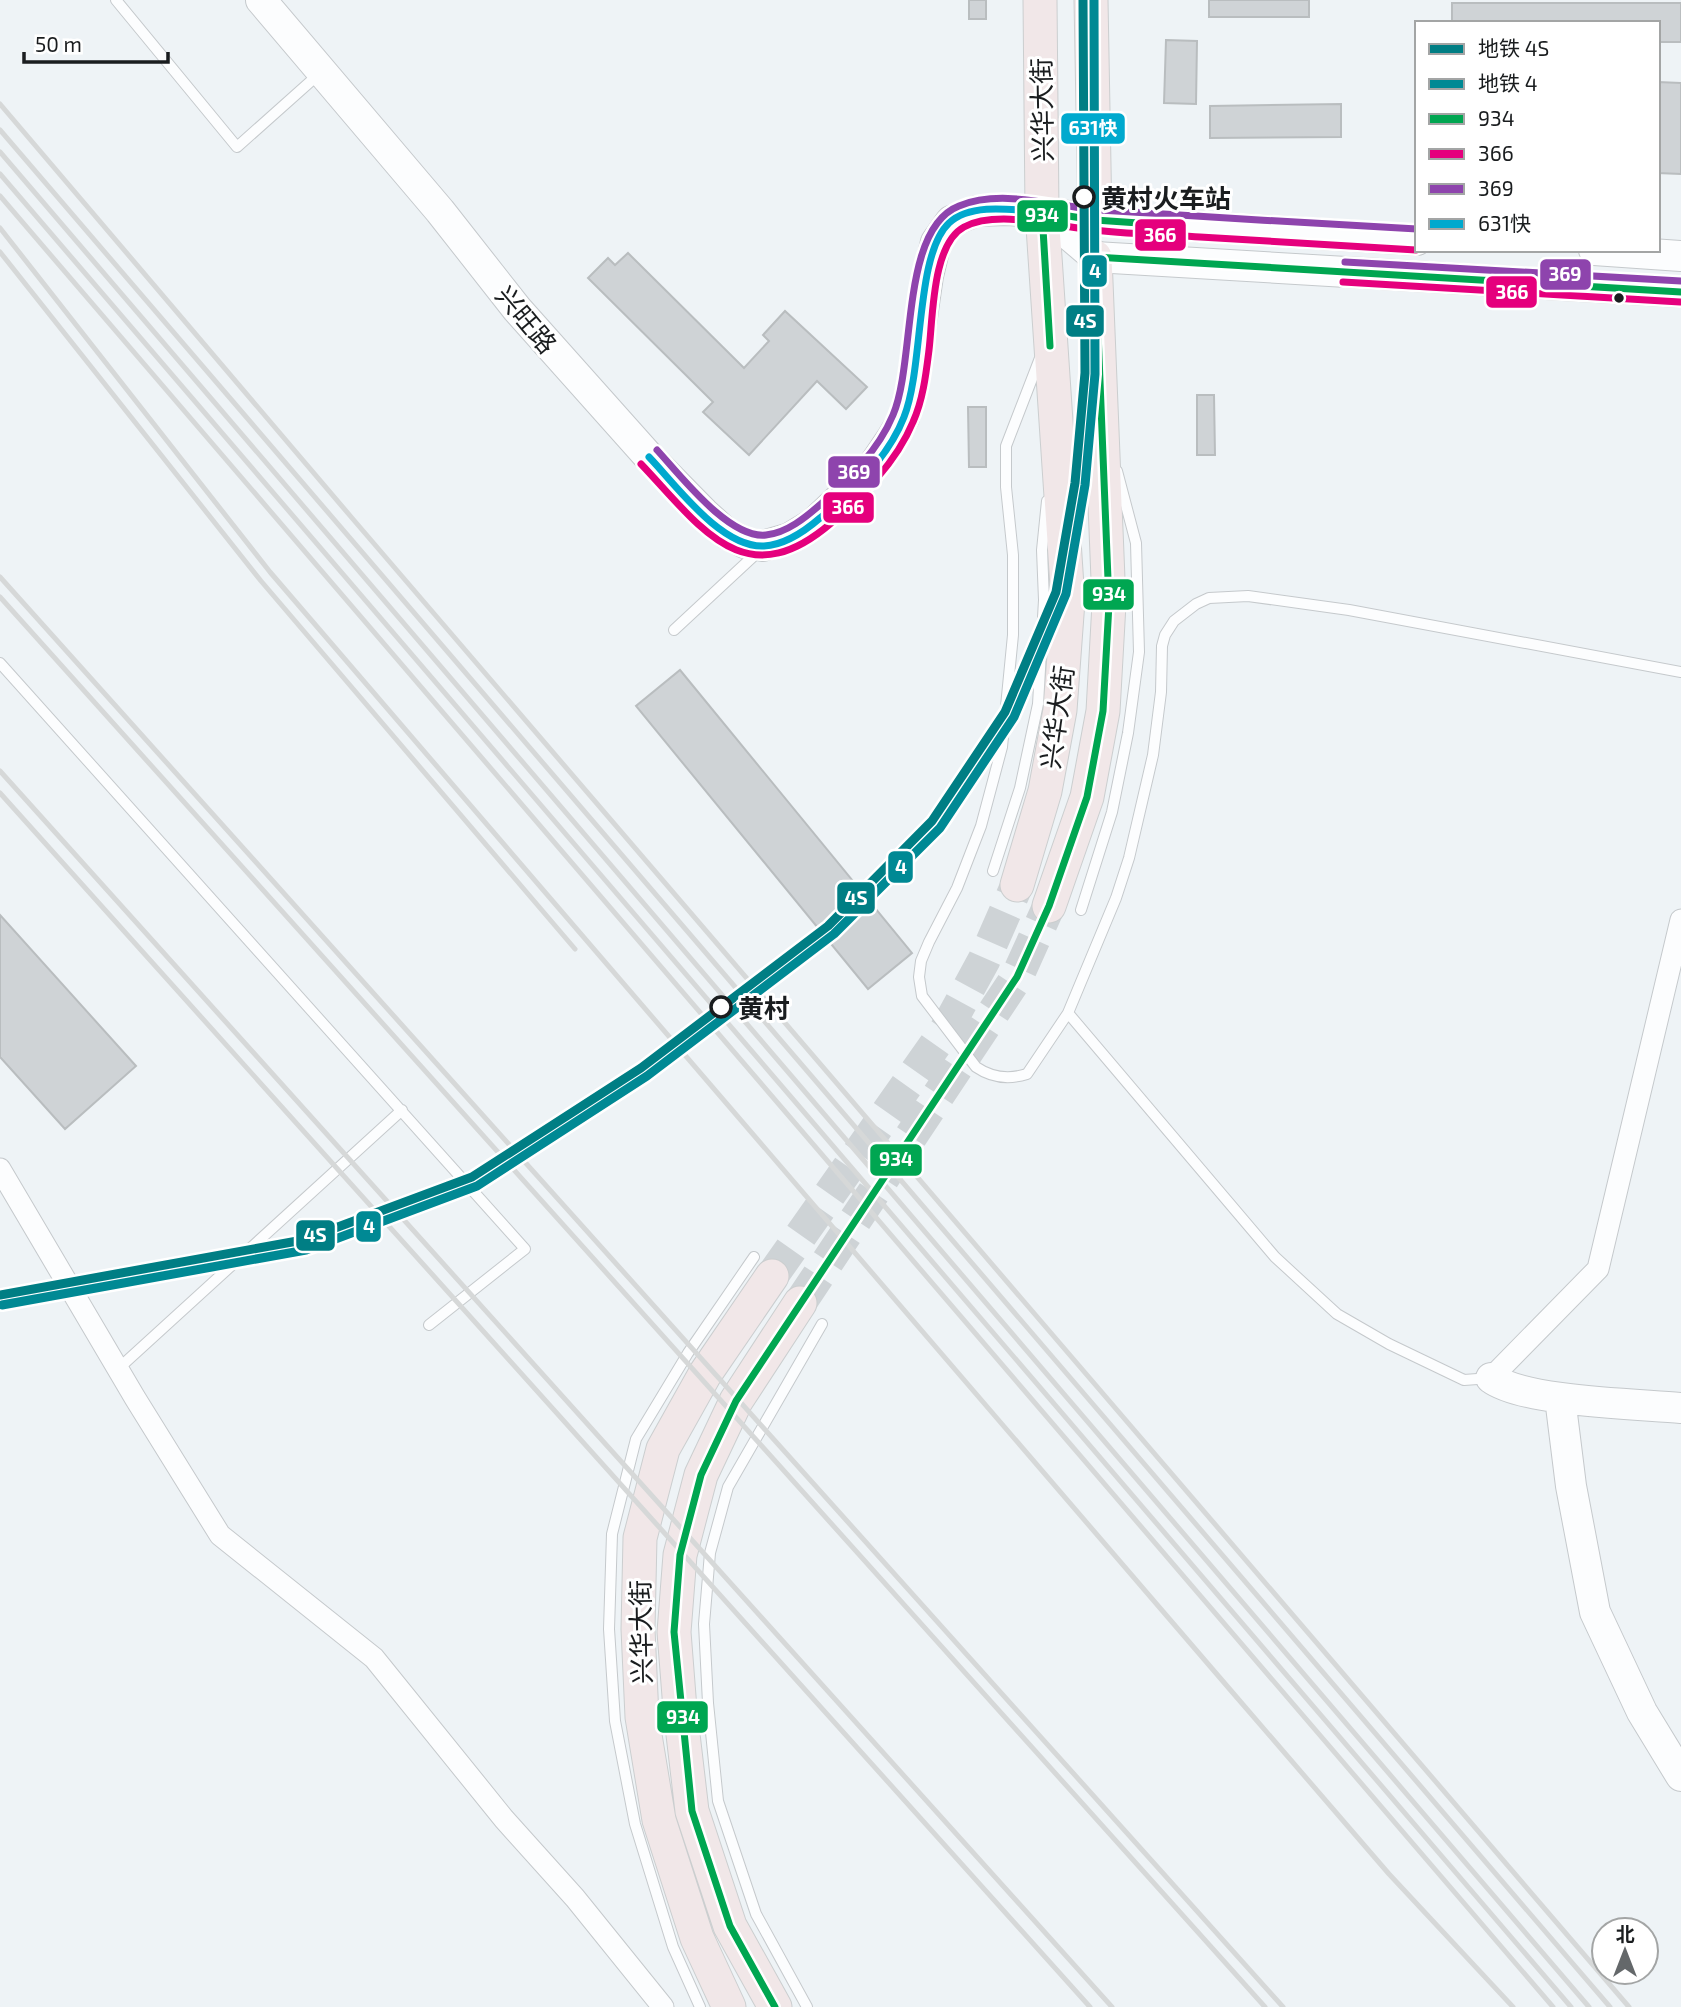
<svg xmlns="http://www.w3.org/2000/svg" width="1681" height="2007" viewBox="0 0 1681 2007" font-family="'Exo 2','Noto Sans SC',sans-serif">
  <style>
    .building { fill: #cfd3d6; stroke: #b9bdbf; stroke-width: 2 }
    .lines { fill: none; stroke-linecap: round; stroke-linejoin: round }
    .primary-tunnel { stroke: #ced3d6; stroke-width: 33; stroke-dasharray: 33 17; stroke-linecap: butt }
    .lane-casing { stroke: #c5c9cc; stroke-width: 12 }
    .street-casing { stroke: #c5c9cc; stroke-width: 23 }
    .secondary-casing { stroke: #c5c9cc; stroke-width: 32 }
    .primary-casing { stroke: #cbcecf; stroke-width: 35 }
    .lane { stroke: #fcfdfe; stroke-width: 10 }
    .street { stroke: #fcfdfe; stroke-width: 21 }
    .secondary { stroke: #fcfdfe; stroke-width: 30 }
    .primary { stroke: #f1e7e8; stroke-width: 33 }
    .rail { stroke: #d6d8d8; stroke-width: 5 }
    .bus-1-casing { stroke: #fff; stroke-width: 12 }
    .bus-2-casing { stroke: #fff; stroke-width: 12 }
    .bus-3-casing { stroke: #fff; stroke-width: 12 }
    .bus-4-casing { stroke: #fff; stroke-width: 12 }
    .bus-1 { stroke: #00a651; stroke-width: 7 }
    .bus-2 { stroke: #e5007d; stroke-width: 7 }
    .bus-3 { stroke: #8e44ad; stroke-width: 7 }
    .bus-4 { stroke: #00a9ce; stroke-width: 7 }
    .metro-1-casing { stroke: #fff; stroke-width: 14 }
    .metro-2-casing { stroke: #fff; stroke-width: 14 }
    .metro-1 { stroke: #007e84; stroke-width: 9 }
    .metro-2 { stroke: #008994; stroke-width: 9 }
    .stop-dot { fill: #fff; stroke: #1a1d1f; stroke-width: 3.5 }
    .bus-dot { fill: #1a1d1f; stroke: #fff; stroke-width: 2.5 }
    .labels { text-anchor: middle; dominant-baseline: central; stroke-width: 6; stroke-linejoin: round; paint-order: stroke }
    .street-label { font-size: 26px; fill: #1a1d1f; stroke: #fff }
    .stop-label { font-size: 26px; font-weight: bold; fill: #1a1d1f; stroke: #fff; text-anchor: start }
    .line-badge { stroke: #fff; stroke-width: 2.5 }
    .badge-label { font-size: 19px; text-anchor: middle; font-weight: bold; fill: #fff }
  </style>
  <rect width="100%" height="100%" fill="#eef3f6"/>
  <!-- building -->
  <path class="building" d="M 969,0 L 986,0 L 986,19 L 969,19 Z
    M 1209,0 L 1309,0 L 1309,17 L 1209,17 Z
    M 1452,3 L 1681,3 L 1681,42 L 1658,42 L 1658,23 L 1452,23 Z
    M 1166,40 L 1197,41 L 1196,104 L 1164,103 Z
    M 1658,82 L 1681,83 L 1681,174 L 1658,173 Z
    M 1341,104 L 1341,137 L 1210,138 L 1210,106 Z
    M 628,253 L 744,368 L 769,341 L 763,335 L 785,311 L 867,387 L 846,409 L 817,381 L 749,455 L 703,412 L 713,402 L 588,278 L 608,258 L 615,265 Z
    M 1197,395 L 1214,395 L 1215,455 L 1197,455 Z
    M 968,407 L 986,407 L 986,467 L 969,467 Z
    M 680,670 L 912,953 L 868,989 L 636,706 Z
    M 0,915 L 136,1066 L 65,1129 L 0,1057 Z"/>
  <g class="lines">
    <!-- primary-tunnel -->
    <path class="primary-tunnel" d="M 772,1276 L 947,1028 L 984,960 L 1017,885
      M 800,1303 L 1017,977 L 1049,906"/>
    <defs>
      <path id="lane" d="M 116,0 L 237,147 L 320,73
        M 1040,358 L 1006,446 L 1006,487 L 1013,555 L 1013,635 L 1002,747 L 981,826 L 957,888 L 929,942 L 921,961 L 919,977 L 922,996 L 976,1067 C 992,1078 1008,1080 1027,1074 L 1068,1013 L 1116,898 L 1129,858 L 1153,755 L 1161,692 L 1162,646 L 1165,635 L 1174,621 L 1196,604 L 1209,598 L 1248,596 L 1349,610 L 1681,672
        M 674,630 L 759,551
        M 0,663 L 525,1249 L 429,1325
        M 993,871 L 1020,788 L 1038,704 L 1044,600 L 1042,550 L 1047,501
        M 1081,910 L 1112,812 L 1128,733 L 1139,652 L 1136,543 L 1117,471
        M 1068,1013 L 1275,1257 L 1337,1314 L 1389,1344 L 1464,1380 L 1491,1378
        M 118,1369 L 402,1110
        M 700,2007 L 673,1947 L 635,1824 L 615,1721 L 609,1629 L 612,1534 L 636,1439 L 688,1353 L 754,1257
        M 807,2007 L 756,1914 L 718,1801 L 708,1703 L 704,1624 L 710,1553 L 728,1487 L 822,1324"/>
      <path id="street" d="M 0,1169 L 135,1398 L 220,1535 L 374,1658 L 504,1819 L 575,1898 L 663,2007
        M 1491,1378 L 1598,1269 L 1681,920"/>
      <path id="secondary" d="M 261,0 L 440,211 L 517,309 L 649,457 L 704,513 L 726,533 L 745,543 L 763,546 L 790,538 L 813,524 L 871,469 L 892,438 L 904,418 L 912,386 L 928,276 L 936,242 L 951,221 L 977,211 L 1007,210 L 1042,212 L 1095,220 L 1417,240
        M 1042,212 L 1095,257
        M 1594,250 L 1681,256
        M 1095,257 L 1681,292
        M 1491,1378 C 1524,1402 1636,1404 1681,1408
        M 1560,1398 L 1571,1486 L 1595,1612 L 1642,1712 L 1681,1776"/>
      <path id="primary" d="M 1091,0 L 1095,220
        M 1017,885 L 1045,791 L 1060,710 L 1068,601 L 1042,212 L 1040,0
        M 1049,906 L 1087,797 L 1103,711 L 1109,604 L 1095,257
        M 729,2007 L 697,1938 L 659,1820 L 642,1717 L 638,1629 L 640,1538 L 663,1449 L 705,1374 L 772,1276
        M 775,2007 L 730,1926 L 692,1811 L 680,1709 L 674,1632 L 680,1555 L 701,1475 L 736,1401 L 800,1303"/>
    </defs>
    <!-- lane casing -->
    <use href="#lane" class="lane-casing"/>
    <!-- street casing -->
    <use href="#street" class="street-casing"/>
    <!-- secondary casing -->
    <use href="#secondary" class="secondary-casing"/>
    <!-- primary casing -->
    <use href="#primary" class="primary-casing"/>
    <!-- lane -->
    <use href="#lane" class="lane"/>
    <!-- street -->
    <use href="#street" class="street"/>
    <!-- secondary -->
    <use href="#secondary" class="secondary"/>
    <!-- primary -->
    <use href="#primary" class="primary"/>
    <!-- rail -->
    <path class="rail" d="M 0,104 L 352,518 L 1629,2007
      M 0,130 L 1610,2007
      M 0,152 L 1589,2007
      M 0,174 L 1571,2007
      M 0,196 L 1553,2007
      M 0,228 L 270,572 L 1233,1693 L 1389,1874 L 1513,2007
      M 0,252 L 261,581 L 575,949
      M 0,577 L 1283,2007
      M 0,597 L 1265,2007
      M 0,771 L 1112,2007
      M 0,793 L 1090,2007"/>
    <defs>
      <path id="bus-1" d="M 1050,346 L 1042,212 L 1095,220 L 1168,225
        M 775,2007 L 730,1926 L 692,1811 L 674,1632 L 680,1555 L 701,1475 L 736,1401 L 1017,977 L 1049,906 L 1087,797 L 1103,711 L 1109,604 L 1095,257 L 1681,292"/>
      <path id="bus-2" d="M 1343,282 L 1680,302
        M 641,464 C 700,526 744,597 830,524 C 863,495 896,463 913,422 C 923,400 926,374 929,350 C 933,318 932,244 964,227 C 998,209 1058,227 1094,230 C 1129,234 1165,235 1200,237 C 1272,242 1344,246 1416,250"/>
      <path id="bus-3" d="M 1345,262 L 1681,281
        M 657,450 C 680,475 729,539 766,535 C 787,533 806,517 821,504 C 849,479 878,451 893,415 C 916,361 900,229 959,206 C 1003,188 1055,207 1100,210 C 1206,217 1311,223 1417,229"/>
      <path id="bus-4" d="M 1091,0 L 1095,257
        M 649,457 C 676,485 721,548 764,546 C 784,545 805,531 820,518 C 854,491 888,458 904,417 C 924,367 915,255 949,223 C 971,202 1015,210 1042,212"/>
    </defs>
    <!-- bus-1 casing -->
    <use href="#bus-1" class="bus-1-casing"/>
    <!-- bus-2 casing -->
    <use href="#bus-2" class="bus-2-casing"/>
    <!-- bus-3 casing -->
    <use href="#bus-3" class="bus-3-casing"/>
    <!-- bus-4 casing -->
    <use href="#bus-4" class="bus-4-casing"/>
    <!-- bus-1 -->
    <use href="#bus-1" class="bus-1"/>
    <!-- bus-2 -->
    <use href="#bus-2" class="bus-2"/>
    <!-- bus-3 -->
    <use href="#bus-3" class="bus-3"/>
    <!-- bus-4 -->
    <use href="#bus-4" class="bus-4"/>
    <defs>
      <path id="metro-1" d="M 0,1295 L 303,1240 L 472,1177 L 641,1068 L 828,926 L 932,821 L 1005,712 L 1056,592 L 1075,483 L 1085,373 L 1083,0"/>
      <path id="metro-2" d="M 2,1305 L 306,1250 L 477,1186 L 647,1076 L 834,934 L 940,828 L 1014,717 L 1066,594 L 1085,485 L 1095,374 L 1094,0"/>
    </defs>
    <!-- metro-1 casing -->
    <use href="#metro-1" class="metro-1-casing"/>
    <!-- metro-2 casing -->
    <use href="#metro-2" class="metro-2-casing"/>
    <!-- metro-1 -->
    <use href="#metro-1" class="metro-1"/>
    <!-- metro-2 -->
    <use href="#metro-2" class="metro-2"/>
  </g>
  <!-- markers -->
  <g class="stop-dot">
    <circle cx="1084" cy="197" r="10"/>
    <circle cx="721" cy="1007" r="10"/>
  </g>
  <circle class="bus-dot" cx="1619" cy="298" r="6"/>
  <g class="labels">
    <!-- street labels -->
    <g class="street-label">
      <text transform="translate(1041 110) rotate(-91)">兴华大街</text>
      <text transform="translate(527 319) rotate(50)">兴旺路</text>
      <text transform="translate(1056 717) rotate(-82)">兴华大街</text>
      <text transform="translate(640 1632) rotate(-91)">兴华大街</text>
    </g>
    <!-- stop labels -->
    <g class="stop-label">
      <text x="1101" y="197">黄村火车站</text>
      <text x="738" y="1007">黄村</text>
    </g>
  </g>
  <g class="line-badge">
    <rect x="1060" y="112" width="66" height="33" rx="7" fill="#00a9ce"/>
    <rect x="1016" y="199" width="53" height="34" rx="7" fill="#00a651"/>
    <rect x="1134" y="218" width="53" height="34" rx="7" fill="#e5007d"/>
    <rect x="1081" y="254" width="27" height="34" rx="7" fill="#008994"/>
    <rect x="1539" y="258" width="53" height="33" rx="7" fill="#8e44ad"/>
    <rect x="1485" y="275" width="53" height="34" rx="7" fill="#e5007d"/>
    <rect x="1065" y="304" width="40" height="34" rx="7" fill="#007e84"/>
    <rect x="827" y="455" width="54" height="34" rx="7" fill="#8e44ad"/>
    <rect x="822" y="491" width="53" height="33" rx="7" fill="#e5007d"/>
    <rect x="1082" y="578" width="53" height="33" rx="7" fill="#00a651"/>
    <rect x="887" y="850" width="27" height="34" rx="7" fill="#008994"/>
    <rect x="836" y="881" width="40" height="34" rx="7" fill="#007e84"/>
    <rect x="869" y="1143" width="54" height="34" rx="7" fill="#00a651"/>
    <rect x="355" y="1210" width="27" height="33" rx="7" fill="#008994"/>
    <rect x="295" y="1219" width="41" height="33" rx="7" fill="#007e84"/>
    <rect x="656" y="1700" width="53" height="34" rx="7" fill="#00a651"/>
  </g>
  <g class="badge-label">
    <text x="1093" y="135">631快</text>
    <text x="1042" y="222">934</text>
    <text x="1160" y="242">366</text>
    <text x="1095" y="278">4</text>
    <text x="1565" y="281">369</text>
    <text x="1512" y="299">366</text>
    <text x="1085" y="328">4S</text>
    <text x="854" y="479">369</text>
    <text x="848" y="514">366</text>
    <text x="1109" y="601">934</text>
    <text x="901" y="874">4</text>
    <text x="856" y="905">4S</text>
    <text x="896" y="1166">934</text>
    <text x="369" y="1233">4</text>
    <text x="315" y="1242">4S</text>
    <text x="683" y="1724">934</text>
  </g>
  <!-- legend -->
  <rect x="1415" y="21" width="245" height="231" fill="#ffffff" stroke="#a3a5a5" stroke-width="2"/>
  <rect x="1429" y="44" width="35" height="10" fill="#007e84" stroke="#a3a5a5" stroke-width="2"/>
  <text x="1478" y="56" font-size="21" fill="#1a1d1f">地铁 4S</text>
  <rect x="1429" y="79" width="35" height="10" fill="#008994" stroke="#a3a5a5" stroke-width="2"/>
  <text x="1478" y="91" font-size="21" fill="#1a1d1f">地铁 4</text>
  <rect x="1429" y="114" width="35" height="10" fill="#00a651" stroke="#a3a5a5" stroke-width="2"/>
  <text x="1478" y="126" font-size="21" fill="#1a1d1f">934</text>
  <rect x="1429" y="149" width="35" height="10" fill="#e5007d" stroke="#a3a5a5" stroke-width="2"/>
  <text x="1478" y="161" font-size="21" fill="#1a1d1f">366</text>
  <rect x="1429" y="184" width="35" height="10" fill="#8e44ad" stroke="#a3a5a5" stroke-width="2"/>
  <text x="1478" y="196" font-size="21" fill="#1a1d1f">369</text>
  <rect x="1429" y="219" width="35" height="10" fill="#00a9ce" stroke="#a3a5a5" stroke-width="2"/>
  <text x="1478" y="231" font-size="21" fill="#1a1d1f">631快</text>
  <!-- north arrow -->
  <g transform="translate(1625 1951)"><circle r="33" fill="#ffffff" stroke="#a3a5a5" stroke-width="2"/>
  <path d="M0-5L12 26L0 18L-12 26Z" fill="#64686a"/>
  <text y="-10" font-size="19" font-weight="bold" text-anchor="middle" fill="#1a1d1f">北</text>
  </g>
  <!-- scale -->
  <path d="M24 52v10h144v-10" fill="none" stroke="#1a1d1f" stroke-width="3.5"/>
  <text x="35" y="52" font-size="21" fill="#1a1d1f" stroke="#ffffff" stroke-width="5" paint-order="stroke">50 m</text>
</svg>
